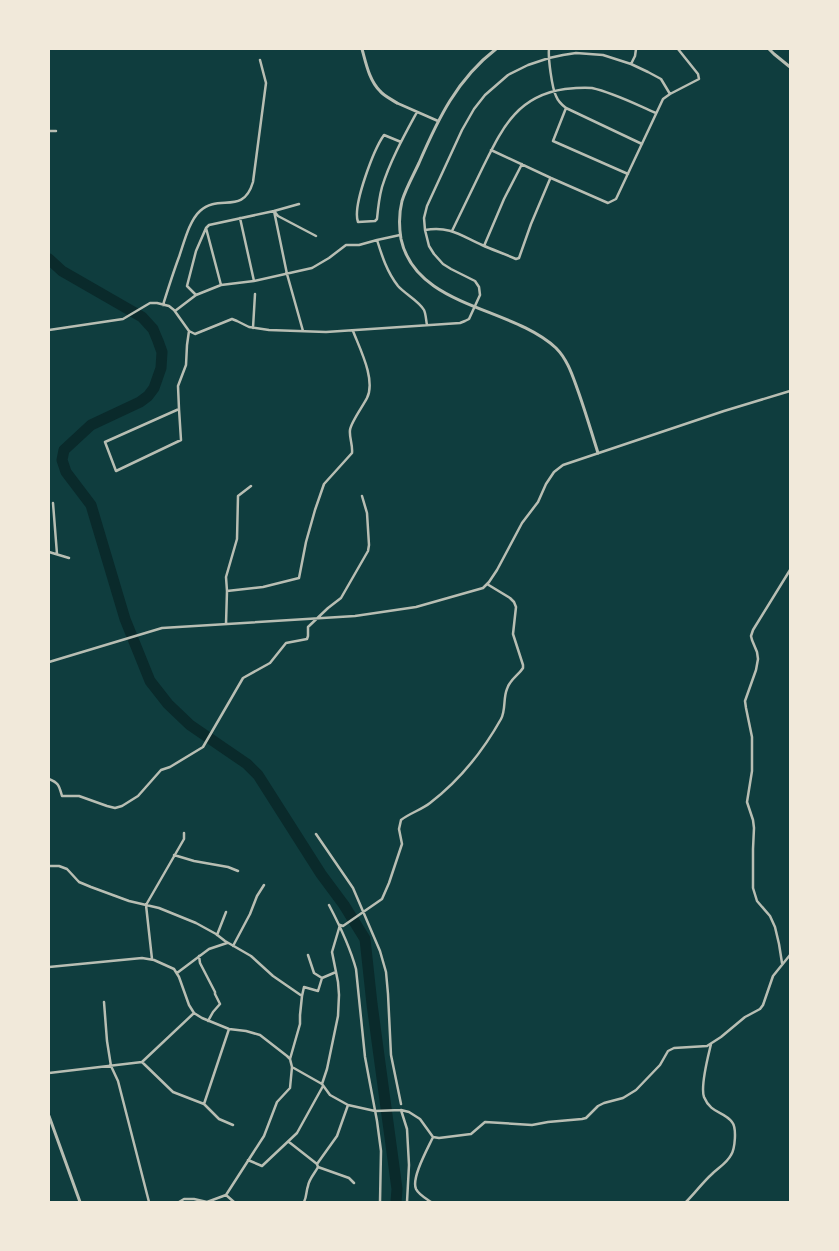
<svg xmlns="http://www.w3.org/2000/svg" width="839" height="1251" viewBox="0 0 839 1251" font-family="'Space Grotesk',sans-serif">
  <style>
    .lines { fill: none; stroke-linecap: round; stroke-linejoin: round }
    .river { stroke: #0a2a2b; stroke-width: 11 }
    .minor { stroke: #b8beb3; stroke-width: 2.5 }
    .tertiary { stroke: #b8beb3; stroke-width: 3 }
  </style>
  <rect width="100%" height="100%" fill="#0f3d3e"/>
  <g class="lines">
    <!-- river -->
    <path class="river" d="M 49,259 L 62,271 L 142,317 L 153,329 L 158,341 L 162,352 L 161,368 L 154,388 L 148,396 L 140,402 L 91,425 L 64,450 L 62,460 L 66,472 L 91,505 L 125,619 L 150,681 L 168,704 L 190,725 L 247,764 L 258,775 L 321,874 L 344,905 L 365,939 L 372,1004 L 397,1189 L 396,1202"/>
    <!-- minor -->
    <path class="minor" d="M 549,49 C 548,58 552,88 556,96 C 558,101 562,105 566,108 L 642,144
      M 631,64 L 635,56 L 636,49
      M 397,103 L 438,121
      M 566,108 L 553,141 L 628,174
      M 49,131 L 56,131
      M 401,142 L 384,135 C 374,149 352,206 358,222 L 375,221 L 377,219 C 378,208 379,198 382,187 C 390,161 404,136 417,112
      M 491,150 L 551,178 L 608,203 L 616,199 L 663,99 L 670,94 L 699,79 L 698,74 L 678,49
      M 299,204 L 274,211 L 287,274 L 303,331
      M 240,218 L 254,281
      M 206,228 L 221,285
      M 425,230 C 450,226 460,235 482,245 C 493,250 505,254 516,259 L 519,258 L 531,224 L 550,179
      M 452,231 C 462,210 472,190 482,169 C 502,129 516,96 565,89 C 574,88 583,87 592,88 C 614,93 635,104 656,113
      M 400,235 L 377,240 C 382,256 387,272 398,286 C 405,294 419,301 424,310 C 426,314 426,321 427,325
      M 484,246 L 504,199 L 522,164
      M 196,295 L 187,286 L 196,251 L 206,228 L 209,225 L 274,211 L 278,216 L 316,236
      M 163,305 C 168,289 173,273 179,257 C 184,243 189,221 200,211 C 219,193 243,216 253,182 L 266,83 L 260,60
      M 175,311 L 196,295 L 221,285 L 254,281 L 312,268 L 329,258 L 346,245 L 359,245 L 377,240
      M 253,328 L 255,294
      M 49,330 L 123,319 L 150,303 L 157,303 L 169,306 L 174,310 L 189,331 L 195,334 L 232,319 L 237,321 L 249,327 L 269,330 L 326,332 L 460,323 L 465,321 L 469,319 L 480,295 L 479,287 L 475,281 L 451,269 L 443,264 L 434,254 L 429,246 L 425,230 L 424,218 L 427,206 L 462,130 L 474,109 L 485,95 L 508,75 L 528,65 L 549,58 L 563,55 L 576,53 L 603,55 L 631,64 L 648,72 L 661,79 L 670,94
      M 179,409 L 181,440 L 116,471 L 105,442 Z
      M 179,409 L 178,386 L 186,365 L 187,345 L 189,331
      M 53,503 L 57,554
      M 49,552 L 69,558
      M 227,591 L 226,577 L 237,539 L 238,496 L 251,486
      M 226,624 L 227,591 L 263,587 L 299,578 L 306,542 L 315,510 L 324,484 L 352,453 C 353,445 349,437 350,430 C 351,422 363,406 367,398 C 376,380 360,349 353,331
      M 49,662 L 162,628 L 355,616 L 416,607 L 483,588 L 489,582 L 497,570 L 522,523 L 538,502 L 546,484 L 554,472 L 563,465 L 724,411 L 790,391
      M 49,779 C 59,783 59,786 62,796 L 79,796 L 107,806 L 115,808 L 122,806 L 138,796 L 161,770 L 170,767 L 203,747 L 243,678 L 270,663 L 286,643 L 307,639 L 308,636 L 308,627 L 328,608 L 341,598 L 368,551 L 369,545 L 367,513 L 362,496
      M 316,834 L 353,888 L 380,951 L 386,972 L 388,994 L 391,1055 L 401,1104
      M 174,855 L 194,861 L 228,867 L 238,871
      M 49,866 L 59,866 L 67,869 L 79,882 L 91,887 L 129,901 L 159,908 L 196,923 L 216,934 L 225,941 L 251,956 L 273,976 L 302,996 L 300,1015 L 300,1024 L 290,1059
      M 329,905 C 340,926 350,947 356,969 L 365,1057 L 377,1121 L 381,1151 L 380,1202
      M 217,935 L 226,912
      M 233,946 L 250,914 L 257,896 L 264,885
      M 308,955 L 314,973 L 322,978
      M 199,956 L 200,963 L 215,992 L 215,994 L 220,1004 L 213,1012 L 208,1021
      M 152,959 L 146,905 L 184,839 L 184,833
      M 782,963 L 779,944 L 775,927 L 770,916 L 757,901 L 753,888 L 753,849 L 754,828 L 753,820 L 747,802 L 752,771 L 752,737 L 746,708 L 745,701 L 756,670 L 758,659 L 757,652 L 752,640 L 751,636 L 753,630 L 790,570
      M 49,967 L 142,958 L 154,960 L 174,969 L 179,977 L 189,1005 L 194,1013 L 202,1018 L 229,1029 L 246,1031 L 260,1035 L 287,1056 L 290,1059 L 292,1067 L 322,1084 L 330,1095 L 348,1105 L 375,1111 L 401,1110 L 409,1112 L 420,1119 L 433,1137 L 439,1138 L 471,1134 L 485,1122 L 532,1125 L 548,1122 L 582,1119 L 586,1118 L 598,1106 L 604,1103 L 623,1098 L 636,1090 L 660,1065 L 668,1051 L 674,1048 L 707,1046 L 721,1037 L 745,1017 L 760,1009 L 763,1005 L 773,976 L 790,955
      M 177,973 L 209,949 L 227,943
      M 302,996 L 304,987 L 318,991 L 322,978 L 336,972
      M 104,1002 L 107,1041 L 111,1066 L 118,1081 L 149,1202
      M 142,1062 L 173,1092 L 204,1104 L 219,1119 L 233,1125
      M 49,1073 L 142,1062 L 194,1013
      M 322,1084 L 327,1069 L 338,1016 L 339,995 L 338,982 L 332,952 L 340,925 L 343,926 L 382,899 L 389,883 L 402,844 L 399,829 L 401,820 C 410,813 421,810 430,803 C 460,780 483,751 501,719 C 506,710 503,698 507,689 C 510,679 518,676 523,668 L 523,665 L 513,634 L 516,607 L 514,602 L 510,598 L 487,584
      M 204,1104 L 229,1029
      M 401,1110 L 407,1129 L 409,1165 L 407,1202
      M 289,1142 L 317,1164
      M 248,1160 L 262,1166 L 297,1133 L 323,1086
      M 318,1167 L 349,1178 L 354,1183
      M 226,1195 L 234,1202
      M 179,1202 L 184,1199 L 194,1199 L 207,1202 L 226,1195 L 264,1136 L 277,1102 L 290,1088 L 292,1067
      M 304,1202 C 307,1196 306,1191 308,1186 C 309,1179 315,1173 318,1167 L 317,1164 L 337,1136 L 348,1105
      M 431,1202 C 427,1199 419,1195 416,1189 C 411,1178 428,1148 433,1137
      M 686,1202 C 695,1193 703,1182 712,1174 C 718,1168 727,1163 731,1155 C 735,1149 737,1128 732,1122 C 724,1111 711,1114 704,1097 C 700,1086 708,1057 711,1044"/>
    <!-- tertiary -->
    <path class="tertiary" d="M 362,49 C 366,63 369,80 380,91 C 384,96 391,99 397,103
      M 496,49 C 457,79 438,119 419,163 C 413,176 406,188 402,201 C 399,213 399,227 401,239 C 416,308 511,306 556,348 C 567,359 572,374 577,388 C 585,410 591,431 598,453
      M 769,49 L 774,54 L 790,67
      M 49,1116 L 80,1202"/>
  </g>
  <!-- border -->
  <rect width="839" height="1251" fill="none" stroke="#f1e9da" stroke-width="100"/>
</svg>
